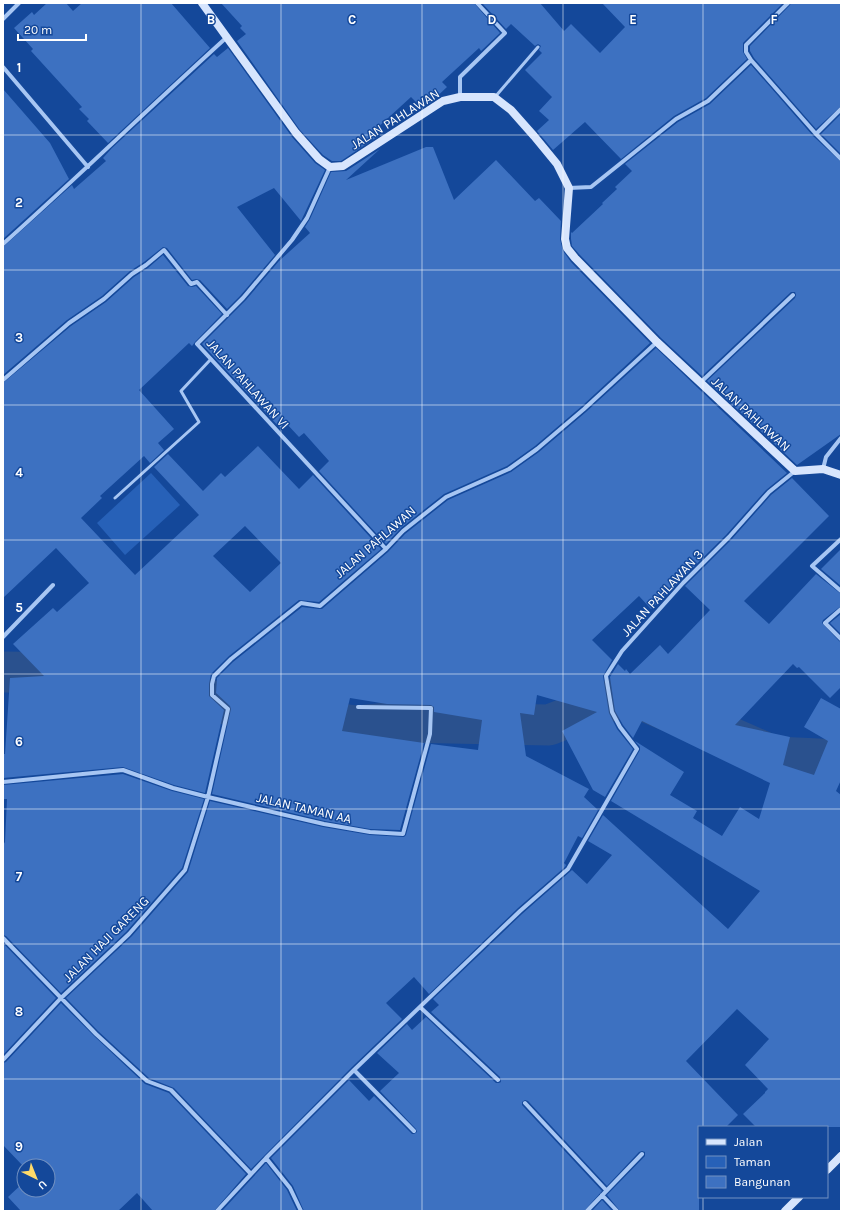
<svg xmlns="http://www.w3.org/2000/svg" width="844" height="1214" viewBox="0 0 844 1214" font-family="Karla,sans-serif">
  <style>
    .green { fill: #2761b8 }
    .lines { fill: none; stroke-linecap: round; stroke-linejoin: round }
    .river { stroke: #2a518e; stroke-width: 41 }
    .building { fill: #3d71c1; fill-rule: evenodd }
    .lane { stroke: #a7c6f3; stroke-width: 3 }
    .street { stroke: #a7c6f3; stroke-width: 4 }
    .secondary { stroke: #d7e5fd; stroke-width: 8 }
    .grid { fill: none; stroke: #fff; stroke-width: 1; stroke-opacity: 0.55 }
    .labels { text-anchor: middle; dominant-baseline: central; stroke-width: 3; stroke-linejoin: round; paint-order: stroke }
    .street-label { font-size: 13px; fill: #fff; stroke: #14489a }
    .grid-label { font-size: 13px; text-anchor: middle; font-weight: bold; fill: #fff; stroke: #14489a; stroke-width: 3; stroke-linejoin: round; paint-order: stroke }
  </style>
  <rect width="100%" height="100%" fill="#14489a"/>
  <!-- green -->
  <path class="green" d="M 151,473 L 180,505 L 125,555 L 97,523 Z"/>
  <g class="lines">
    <!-- river -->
    <path class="river" d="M 3,672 L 81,673 L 96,676
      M 160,688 L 267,714 L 356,726 L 401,722 L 549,725 L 628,694 L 666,710
      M 732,738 L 775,757 L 841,760"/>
  </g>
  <!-- building -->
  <path class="building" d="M 47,3 L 66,3 L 73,11 L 82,3 L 171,3 L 210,48 L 108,143 L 87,121 L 89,119 L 79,109 L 82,107 L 31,51 L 33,49 L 14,28 L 32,12 L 34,15 Z
    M 221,3 L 474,3 L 500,33 L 481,51 L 479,48 L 442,82 L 447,87 L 430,103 L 422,108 L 411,97 L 376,129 L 380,135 L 341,161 L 332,161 L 323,155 L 300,130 L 237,41 L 246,34 L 240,28 L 242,26 Z
    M 482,3 L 540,3 L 564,31 L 571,24 L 600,53 L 625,27 L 602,3 L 783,3 L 743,43 L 743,52 L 747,59 L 706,98 L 674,116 L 621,159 L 585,122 L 553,150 L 537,131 L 549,120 L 539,111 L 552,97 L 525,70 L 542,53 L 539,50 L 541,46 L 538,44 L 535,46 L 511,24 L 506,29 Z
    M 791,3 L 841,3 L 841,106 L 816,129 L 754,58 L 750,51 L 750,46 L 790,5 Z
    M 228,48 L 292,137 L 315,163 L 325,170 L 301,221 L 274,188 L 237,207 L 275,255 L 240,296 L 227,309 L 200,280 L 196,279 L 192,280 L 167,248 L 163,247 L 144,262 L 130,271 L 102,296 L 67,320 L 3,375 L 3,247 L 72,185 L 74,189 L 106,161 L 103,158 L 112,148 L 214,54 L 217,57 Z
    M 751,65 L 813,136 L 841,162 L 841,434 L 797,465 L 707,381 L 795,298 L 796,295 L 795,292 L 791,292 L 702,376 L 661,338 L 579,254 L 572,246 L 571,239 L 571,232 L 572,233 L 603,204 L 602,203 L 617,189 L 615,187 L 632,171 L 625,164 L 678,122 L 710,104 Z
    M 3,89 L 50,143 L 69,179 L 3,239 Z
    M 841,114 L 841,154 L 821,134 Z
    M 426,147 L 433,147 L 454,200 L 496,160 L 535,201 L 539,198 L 561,221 L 560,239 L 563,251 L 571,262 L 650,343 L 582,406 L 535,446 L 507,466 L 444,494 L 401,528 L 386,544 L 319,471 L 329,461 L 304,433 L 299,437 L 286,423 L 280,428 L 202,344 L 246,300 L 279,261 L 310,233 L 305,227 L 310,219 L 331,172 L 346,171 L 380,149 L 346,180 Z
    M 163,255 L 188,286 L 192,287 L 196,286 L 222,314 L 195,342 L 192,346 L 189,343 L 139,390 L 174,429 L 158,443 L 164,450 L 150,463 L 144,456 L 100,496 L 102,498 L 81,518 L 135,575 L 199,515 L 154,467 L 168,454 L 203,491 L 221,473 L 225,477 L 258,446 L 299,489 L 313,475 L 381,549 L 319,602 L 299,600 L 229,656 L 211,674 L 209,684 L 209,696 L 224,710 L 205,793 L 174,785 L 123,767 L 3,778 L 3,754 L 5,754 L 10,678 L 44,676 L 13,644 L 53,608 L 57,612 L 89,583 L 56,548 L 3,598 L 3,383 L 71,326 L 106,302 L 134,277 L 148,268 ZM 245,526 L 281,563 L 250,592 L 213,556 Z
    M 656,348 L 787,473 L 766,490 L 726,535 L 651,609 L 639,596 L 592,640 L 612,660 L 603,676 L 609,713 L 617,729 L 633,749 L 605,797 L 593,790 L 562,731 L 597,712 L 537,695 L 534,715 L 520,713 L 526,756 L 589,789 L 584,797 L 598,810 L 582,838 L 578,836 L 564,863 L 566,865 L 565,867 L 518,908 L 429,994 L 414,977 L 386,1003 L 402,1019 L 352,1067 L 251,1169 L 174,1088 L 149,1078 L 98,1031 L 66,998 L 132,936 L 188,872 L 210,801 L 323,827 L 370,835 L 404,837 L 406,835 L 431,744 L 478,750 L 482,720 L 434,712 L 434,707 L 431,705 L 387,704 L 350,698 L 342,731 L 424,743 L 400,830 L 370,829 L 325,821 L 212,794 L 231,709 L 230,706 L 216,693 L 217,678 L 233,662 L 302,607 L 319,609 L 322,609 L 388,552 L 405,534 L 448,500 L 511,472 L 539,452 L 586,412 Z
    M 792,478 L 829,516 L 744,601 L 769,624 L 816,574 L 841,594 L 841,606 L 823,620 L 822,623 L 839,641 L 841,642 L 841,687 L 830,698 L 799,667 L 797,668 L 793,664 L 735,725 L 790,737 L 783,765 L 814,775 L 828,741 L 804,727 L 821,698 L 841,709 L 841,780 L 836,791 L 841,795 L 841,1127 L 756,1127 L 743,1114 L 765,1093 L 765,1092 L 768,1089 L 745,1065 L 769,1039 L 737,1009 L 686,1061 L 738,1115 L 726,1127 L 699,1127 L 699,1211 L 620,1211 L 607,1195 L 645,1156 L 645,1152 L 642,1151 L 639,1152 L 607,1186 L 528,1101 L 525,1100 L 522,1102 L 522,1105 L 602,1191 L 584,1211 L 304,1211 L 293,1186 L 271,1158 L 349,1080 L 369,1101 L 374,1096 L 412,1134 L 414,1134 L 417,1132 L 416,1129 L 380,1091 L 399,1073 L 377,1053 L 407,1024 L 412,1030 L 426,1017 L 496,1083 L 499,1083 L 501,1082 L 500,1077 L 431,1012 L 439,1005 L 433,999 L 522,914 L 572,870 L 587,884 L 612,855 L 588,841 L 603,815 L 728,929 L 760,891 L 611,801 L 640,750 L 640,747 L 635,741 L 684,772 L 670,795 L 697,811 L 693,818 L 722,836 L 740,807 L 759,819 L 770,783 L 642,721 L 633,738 L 623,725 L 615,711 L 610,677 L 618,664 L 625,671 L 626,669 L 630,674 L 660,645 L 668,654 L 710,610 L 685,586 L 732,539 L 771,495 Z
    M 841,549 L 841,586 L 821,569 Z
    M 841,614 L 841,634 L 830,623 Z
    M 123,774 L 172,791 L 204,799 L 182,868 L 126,932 L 61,993 L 6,936 L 3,935 L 3,845 L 5,842 L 7,799 L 3,799 L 3,785 Z
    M 3,943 L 56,998 L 3,1055 Z
    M 61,1003 L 94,1036 L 145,1084 L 169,1093 L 246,1174 L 214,1211 L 153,1211 L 137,1193 L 118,1211 L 21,1211 L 8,1197 L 24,1182 L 24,1190 L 48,1190 L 48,1166 L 24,1166 L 24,1167 L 3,1145 L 3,1063 L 6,1062 Z
    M 266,1163 L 287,1190 L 297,1211 L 222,1211 Z
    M 602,1200 L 612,1211 L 592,1211 Z"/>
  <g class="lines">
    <!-- lane -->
    <path class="lane" d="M 495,97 L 538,47
      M 115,498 L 199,422 L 181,391 L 211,359"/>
    <!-- street -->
    <path class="street" d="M 3,19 L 19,3
      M 751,60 L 816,134 L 841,159
      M 3,67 L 88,167
      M 460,97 L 460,77 L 505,33 L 477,3
      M 816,134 L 841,109
      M 330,167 L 307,218 L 292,240 L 243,298 L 197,344 L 386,549
      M 569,188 L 591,187 L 676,119 L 708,101 L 751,60 L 746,52 L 746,45 L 788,3
      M 3,244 C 79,176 152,105 227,37
      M 3,380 L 69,323 L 104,299 L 132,274 L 146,265 L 164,250 L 191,284 L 197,282 L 227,315
      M 700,383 L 793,295
      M 823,469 L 826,457 L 841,438
      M 841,539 L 812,566 L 841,591
      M 841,609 L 825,623 L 841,639
      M 3,637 L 53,585
      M 3,782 L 123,770 L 173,788 L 208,797 L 324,824 L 370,832 L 403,834 L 430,734 L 431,708 L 358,707
      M 3,938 L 96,1034 L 147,1081 L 171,1090 L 251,1174
      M 420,1007 L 498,1080
      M 3,1060 L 60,999 L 129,934 L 185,870 L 208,797 L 228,709 L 212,695 L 212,684 L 214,676 L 231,659 L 301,603 L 320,606 L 386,549 L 403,531 L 446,497 L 509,469 L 537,449 L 584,409 L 657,342
      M 354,1070 L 414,1131
      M 525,1103 L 606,1190
      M 266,1158 L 290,1188 L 301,1211
      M 602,1195 L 617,1211
      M 217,1211 L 266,1158 L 354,1070 L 520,911 L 568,869 L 637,749 L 620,727 L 612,712 L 606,676 L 622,651 L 683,583 L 729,537 L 769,492 L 795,471
      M 587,1211 L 642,1154"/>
    <!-- secondary -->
    <path class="secondary" d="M 202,3 L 296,133 L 319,159 L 330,167 L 343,166 L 443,101 L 460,97 L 494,97 L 511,110 L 534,136 L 557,164 L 569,188 L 565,239 L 567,248 L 575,258 L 657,342 L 795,471 L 823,469 L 841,475
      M 827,1170 L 841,1156
      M 785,1211 L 799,1197"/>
  </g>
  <!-- grid -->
  <path class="grid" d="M 141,3 L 141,1211M 281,3 L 281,1211M 422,3 L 422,1211M 563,3 L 563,1211M 703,3 L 703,1127M 3,135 L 841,135M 3,270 L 841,270M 3,405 L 841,405M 3,540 L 841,540M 3,674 L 841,674M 3,809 L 841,809M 3,944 L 841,944M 3,1079 L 841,1079M 703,1197 L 703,1211"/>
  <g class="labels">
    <!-- street labels -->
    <g class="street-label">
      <text transform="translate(395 119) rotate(-32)">JALAN PAHLAWAN</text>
      <text transform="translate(248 384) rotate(48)">JALAN PAHLAWAN VI</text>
      <text transform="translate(751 414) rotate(43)">JALAN PAHLAWAN</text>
      <text transform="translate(375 542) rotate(-41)">JALAN PAHLAWAN</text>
      <text transform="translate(662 593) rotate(-47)">JALAN PAHLAWAN 3</text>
      <text transform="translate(304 808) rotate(13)">JALAN TAMAN AA</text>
      <text transform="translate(106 939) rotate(-45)">JALAN HAJI GARENG</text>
    </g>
  </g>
  <g class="grid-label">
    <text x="211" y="24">B</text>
    <text x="352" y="24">C</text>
    <text x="492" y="24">D</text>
    <text x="633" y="24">E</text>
    <text x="774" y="24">F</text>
    <text x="19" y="72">1</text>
    <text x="19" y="207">2</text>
    <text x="19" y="342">3</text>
    <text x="19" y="477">4</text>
    <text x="19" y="612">5</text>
    <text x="19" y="746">6</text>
    <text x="19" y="881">7</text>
    <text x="19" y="1016">8</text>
    <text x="19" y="1151">9</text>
  </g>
  <!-- border -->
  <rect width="844" height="1214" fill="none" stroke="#ffffff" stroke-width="8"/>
  <!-- legend -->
  <rect x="698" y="1126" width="130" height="72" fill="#14489a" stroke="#7291c2"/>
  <rect x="706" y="1139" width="20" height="6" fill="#d7e5fd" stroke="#7291c2"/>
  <text x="734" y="1146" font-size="12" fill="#ffffff">Jalan</text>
  <rect x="706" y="1156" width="20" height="12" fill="#2761b8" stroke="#7291c2"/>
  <text x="734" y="1166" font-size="12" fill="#ffffff">Taman</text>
  <rect x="706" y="1176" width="20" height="12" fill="#3d71c1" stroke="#7291c2"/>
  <text x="734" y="1186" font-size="12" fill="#ffffff">Bangunan</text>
  <!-- north arrow -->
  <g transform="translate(36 1178) rotate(137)"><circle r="19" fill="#14489a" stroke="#7291c2"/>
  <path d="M0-3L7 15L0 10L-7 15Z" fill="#ffda69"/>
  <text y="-6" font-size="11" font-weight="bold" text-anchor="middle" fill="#ffffff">U</text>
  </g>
  <!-- scale -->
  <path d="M18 34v6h68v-6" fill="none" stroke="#ffffff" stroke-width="2"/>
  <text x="24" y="34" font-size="12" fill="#ffffff" stroke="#14489a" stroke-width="3" paint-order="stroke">20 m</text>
</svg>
